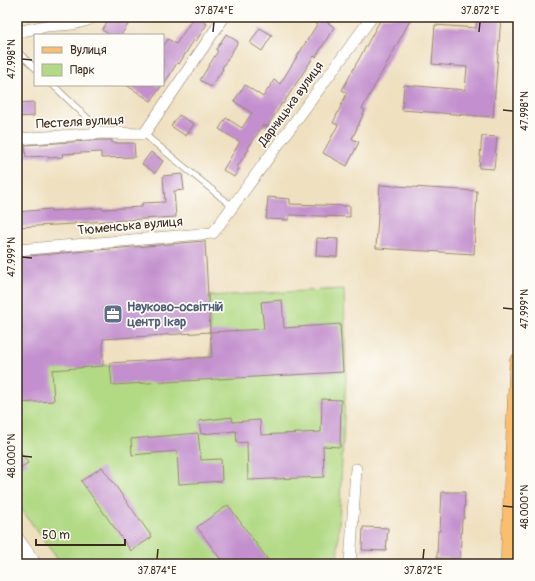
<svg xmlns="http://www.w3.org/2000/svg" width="535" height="581" viewBox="0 0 535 581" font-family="Pangolin,sans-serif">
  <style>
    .green { fill: #b2da85; stroke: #768252 }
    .building { fill: #c38fce }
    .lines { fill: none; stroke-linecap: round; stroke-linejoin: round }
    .service-casing { stroke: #95856f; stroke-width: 7 }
    .minor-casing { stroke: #95856f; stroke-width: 12 }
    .primary-casing { stroke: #95856f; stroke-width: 18 }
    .service { stroke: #fff; stroke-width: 5.5 }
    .minor { stroke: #fff; stroke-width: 11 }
    .primary { stroke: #fabe6d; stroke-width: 17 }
    .ticks { fill: none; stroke: #3b2a1e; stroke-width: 1.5 }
    .labels { text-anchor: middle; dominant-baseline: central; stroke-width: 3.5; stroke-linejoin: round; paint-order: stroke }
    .street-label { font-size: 13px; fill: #3b2a1e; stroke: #fdfcf7 }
    .service-label { font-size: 13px; font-weight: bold; fill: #4e5e75; stroke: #fdfcf7; text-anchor: start }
    .neatline { fill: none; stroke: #3b2a1e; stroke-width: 1.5 }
    .ticks-label { font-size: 10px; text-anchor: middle; fill: #3b2a1e }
  </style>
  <rect width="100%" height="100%" fill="#fdfcf7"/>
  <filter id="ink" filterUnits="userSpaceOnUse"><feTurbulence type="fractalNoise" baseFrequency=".025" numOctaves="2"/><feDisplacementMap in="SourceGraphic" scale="8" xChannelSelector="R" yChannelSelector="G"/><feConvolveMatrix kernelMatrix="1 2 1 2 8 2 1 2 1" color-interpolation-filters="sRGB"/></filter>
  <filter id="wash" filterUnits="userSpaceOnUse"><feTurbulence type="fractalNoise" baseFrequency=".012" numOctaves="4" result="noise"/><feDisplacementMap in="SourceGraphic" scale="16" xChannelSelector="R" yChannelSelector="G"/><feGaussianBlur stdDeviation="0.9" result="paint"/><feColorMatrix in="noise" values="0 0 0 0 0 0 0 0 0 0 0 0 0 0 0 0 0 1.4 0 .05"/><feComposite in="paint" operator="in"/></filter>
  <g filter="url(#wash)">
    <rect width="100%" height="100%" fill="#efe0c0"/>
    <!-- green -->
    <path class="green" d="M 344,289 L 346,376 L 337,564 L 61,564 L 17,503 L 17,372 L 211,357 L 209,296 Z"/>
    <g id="blocks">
      <!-- building -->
      <path class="building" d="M 110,17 L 133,17 L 121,35 L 110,35 L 102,30 Z
        M 194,17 L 195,17 L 207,24 L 196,41 L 194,40 L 179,64 L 177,63 L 163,86 L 163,47 L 168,39 L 176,44 Z
        M 382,17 L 412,17 L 362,109 L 365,110 L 352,139 L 359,142 L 347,166 L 323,153 L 338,125 L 333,123 L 347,93 L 342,90 Z
        M 477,17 L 501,17 L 493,117 L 402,110 L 404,85 L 465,90 L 467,67 L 432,64 L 435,25 L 476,28 Z
        M 321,18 L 334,27 L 316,57 L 314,56 L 283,104 L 282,103 L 267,127 L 263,125 L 248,148 L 249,149 L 237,167 L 239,169 L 234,177 L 223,170 L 240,142 L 219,129 L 226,118 L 242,128 L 252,113 L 234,101 L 245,85 L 263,97 L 274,80 L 280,84 Z
        M 260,28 L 272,35 L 262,51 L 250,43 Z
        M 226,34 L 238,42 L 222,68 L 223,69 L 211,87 L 200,80 L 218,51 L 216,50 Z
        M 126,85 L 162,85 L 151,101 Z
        M 34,102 L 34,116 L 18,117 L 17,103 Z
        M 179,115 L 194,124 L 186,136 L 171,126 Z
        M 482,136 L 497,137 L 494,169 L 479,168 Z
        M 103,140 L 112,140 L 112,143 L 134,143 L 135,157 L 101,158 L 101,152 L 62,154 L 63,157 L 48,158 L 48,156 L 26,157 L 25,145 Z
        M 151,152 L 163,161 L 155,173 L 142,164 Z
        M 182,174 L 184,190 L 174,191 L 176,217 L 74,223 L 74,224 L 17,227 L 17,212 L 51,209 L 51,211 L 103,208 L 103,209 L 142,207 L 142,203 L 165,202 L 163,176 Z
        M 380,185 L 477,191 L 474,254 L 376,248 Z
        M 268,197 L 290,199 L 290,204 L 350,206 L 350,217 L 289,215 L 289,220 L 266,219 Z
        M 317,238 L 338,239 L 337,257 L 316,256 Z
        M 205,241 L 210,332 L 103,339 L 103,366 L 52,370 L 54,401 L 17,403 L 17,257 Z
        M 282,300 L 284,328 L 340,324 L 343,372 L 112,385 L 110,363 L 212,357 L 210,332 L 264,329 L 261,302 Z
        M 322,399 L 341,400 L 340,447 L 323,446 L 324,477 L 248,480 L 247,442 L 237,443 L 236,431 L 201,434 L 199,421 L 232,417 L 233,422 L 260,420 L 261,435 L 321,432 Z
        M 198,433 L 201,460 L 221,459 L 222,481 L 179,484 L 177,451 L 132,455 L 131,439 Z
        M 17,447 L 28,463 L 17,470 Z
        M 102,467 L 152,537 L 131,551 L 81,481 Z
        M 442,492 L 465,492 L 464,519 L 462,519 L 460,559 L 437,558 L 438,531 L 440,531 Z
        M 228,505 L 271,564 L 224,564 L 197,527 Z
        M 363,527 L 388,528 L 386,551 L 362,550 Z"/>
    </g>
  </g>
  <g filter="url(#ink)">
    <use href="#blocks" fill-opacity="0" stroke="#95856f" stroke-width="1"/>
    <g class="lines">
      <defs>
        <path id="service" d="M 17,51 L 35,68
          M 53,85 L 103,133
          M 144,134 L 233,207"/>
        <path id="minor" d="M 17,32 L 46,26 L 73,24 L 88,20 L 90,17
          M 17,139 L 103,133 L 144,134 L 224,17
          M 17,250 L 213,233 L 372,17
          M 17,537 L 36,564
          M 17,560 L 28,552
          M 350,564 L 356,469"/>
        <path id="primary" d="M 509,564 L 518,362"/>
      </defs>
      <!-- service casing -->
      <use href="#service" class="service-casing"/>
      <!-- minor casing -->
      <use href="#minor" class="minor-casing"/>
      <!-- primary casing -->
      <use href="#primary" class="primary-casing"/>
      <!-- service -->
      <use href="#service" class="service"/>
      <!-- minor -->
      <use href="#minor" class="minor"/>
      <!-- primary -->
      <use href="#primary" class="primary"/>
    </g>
  </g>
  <!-- ticks -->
  <path class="ticks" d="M 213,32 L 214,22M 479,32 L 480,22M 22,59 L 32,60M 503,110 L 513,111M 22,257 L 32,258M 503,308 L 513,309M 22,456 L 32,457M 503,506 L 513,507M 157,559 L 158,549M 423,559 L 424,549"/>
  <!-- icons -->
  <defs>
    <symbol id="office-square" viewBox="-11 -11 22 22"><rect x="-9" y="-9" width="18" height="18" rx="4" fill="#5c6f8a" stroke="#fdfcf7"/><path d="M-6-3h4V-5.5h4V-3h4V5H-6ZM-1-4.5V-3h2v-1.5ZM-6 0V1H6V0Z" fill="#fff"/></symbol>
  </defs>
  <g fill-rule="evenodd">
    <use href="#office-square" x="102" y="303" width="22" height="22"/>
  </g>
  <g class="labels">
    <!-- street labels -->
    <g class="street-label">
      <text transform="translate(291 104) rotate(-54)">Дарницька вулиця</text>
      <text transform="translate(80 122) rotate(-3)">Пестеля вулиця</text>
      <text transform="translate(130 226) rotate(-5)">Тюменська вулиця</text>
    </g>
    <!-- service labels -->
    <g class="service-label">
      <text x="127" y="307">Науково-освітній<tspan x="127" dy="15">центр Ікар</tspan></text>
    </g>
  </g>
  <!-- margin -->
  <rect width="535" height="581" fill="none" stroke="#fdfcf7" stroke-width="44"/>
  <!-- legend -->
  <rect x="34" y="34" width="130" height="52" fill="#fdfcf7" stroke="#afa8a0"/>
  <rect x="42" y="47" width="20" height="6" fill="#fabe6d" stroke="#afa8a0"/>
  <text x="70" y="54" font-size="12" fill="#3b2a1e">Вулиця</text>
  <rect x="42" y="64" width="20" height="12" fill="#b2da85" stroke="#afa8a0"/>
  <text x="70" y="74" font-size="12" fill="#3b2a1e">Парк</text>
  <!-- scale -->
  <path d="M36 539v6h89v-6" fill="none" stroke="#3b2a1e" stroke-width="2"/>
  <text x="42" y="539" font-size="12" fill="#3b2a1e" stroke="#fdfcf7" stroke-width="3" paint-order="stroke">50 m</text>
  <rect x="22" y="22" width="491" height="537" class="neatline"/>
  <g class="ticks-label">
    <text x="214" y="14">37.874°E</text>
    <text x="480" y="14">37.872°E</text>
    <text transform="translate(11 59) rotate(-90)" y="4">47.998°N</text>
    <text transform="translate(524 111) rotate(-90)" y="4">47.998°N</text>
    <text transform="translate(11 257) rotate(-90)" y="4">47.999°N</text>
    <text transform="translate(524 309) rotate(-90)" y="4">47.999°N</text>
    <text transform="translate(11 456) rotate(-90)" y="4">48.000°N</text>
    <text transform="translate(524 507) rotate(-90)" y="4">48.000°N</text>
    <text x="157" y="574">37.874°E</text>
    <text x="423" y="574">37.872°E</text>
  </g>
</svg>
